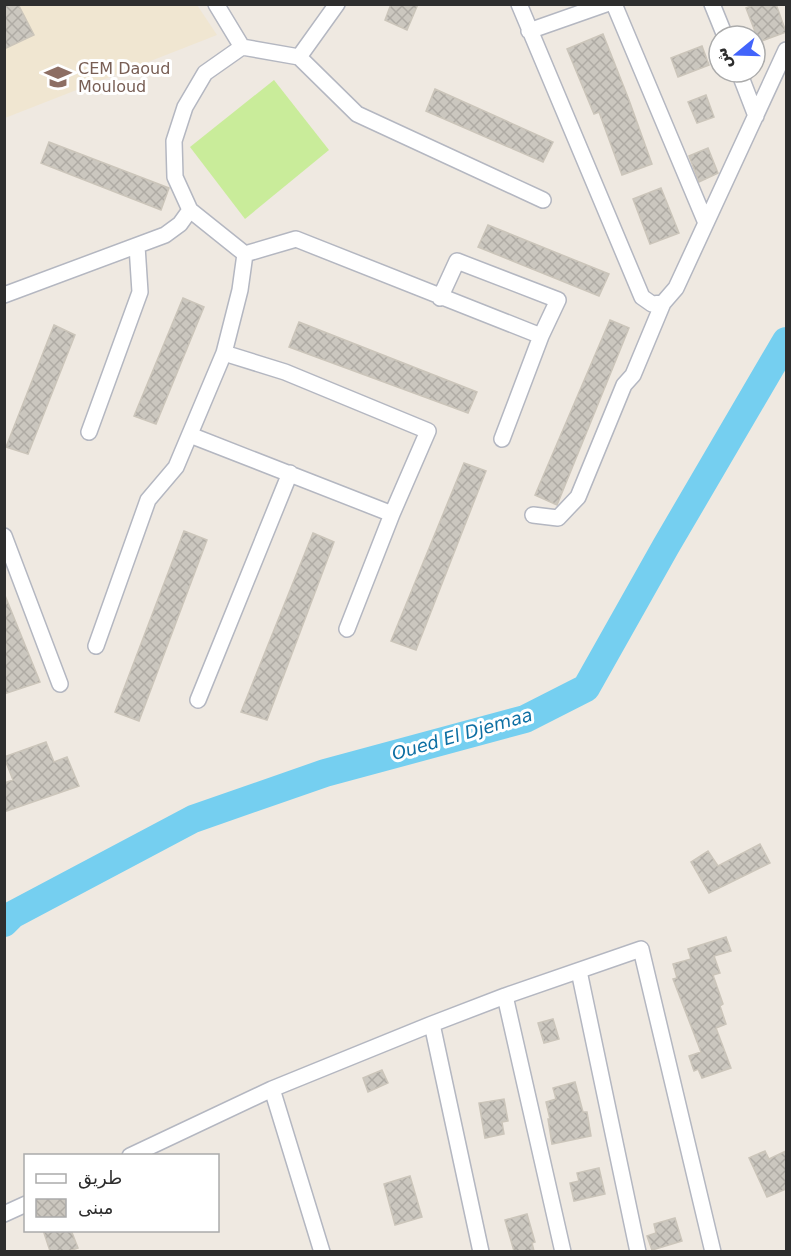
<svg xmlns="http://www.w3.org/2000/svg" width="791" height="1256" viewBox="0 0 791 1256" font-family="'DejaVu Sans','Noto Naskh Arabic',sans-serif">
  <style>
    .education { fill: #f0e6d1 }
    .pitch { fill: #c9ec9a }
    .lines { fill: none; stroke-linecap: round; stroke-linejoin: round }
    .river { stroke: #75cff0; stroke-width: 28 }
    .building { fill: url(#building-cross-hatch); stroke: #cbc5ba; stroke-width: 1.5 }
    .minor-casing { stroke: #b4b7c1; stroke-width: 18 }
    .minor { stroke: #fff; stroke-width: 15 }
    .labels { text-anchor: middle; dominant-baseline: central; stroke-width: 6; stroke-linejoin: round; paint-order: stroke }
    .education-label { font-size: 16px; fill: #785e54; stroke: #fff; text-anchor: start }
    .water-label { font-size: 18px; font-style: italic; fill: #0d6fa3; stroke: #fff }
  </style>
  <defs>
    <pattern id="building-cross-hatch" width="8" height="8" patternUnits="userSpaceOnUse" patternTransform="scale(1.5)"><rect width="8" height="8" fill="#cbc7bf"/><path d="M0 0l8 8M0 8l8-8" fill="none" stroke="#afaba4"/></pattern>
  </defs>
  <rect width="100%" height="100%" fill="#efe9e1"/>
  <!-- education -->
  <path class="education" d="M 5,5 L 197,5 L 217,35 L 5,118 Z"/>
  <!-- pitch -->
  <path class="pitch" d="M 274,80 L 329,150 L 245,219 L 190,147 Z"/>
  <g class="lines">
    <!-- river -->
    <path class="river" d="M 4,923 L 12,915 L 193,819 L 325,773 L 525,719 L 586,688 L 666,546 L 786,341"/>
  </g>
  <!-- building -->
  <path class="building" d="M 4,4 L 18,4 L 34,35 L 4,49 Z
    M 391,4 L 418,4 L 407,30 L 385,20 Z
    M 756,4 L 776,4 L 786,32 L 759,42 L 746,8 Z
    M 603,34 L 629,100 L 652,164 L 622,175 L 599,112 L 594,114 L 567,49 Z
    M 702,46 L 709,65 L 678,77 L 671,58 Z
    M 435,89 L 553,142 L 543,162 L 426,111 Z
    M 706,95 L 714,117 L 697,123 L 688,102 Z
    M 49,142 L 169,188 L 161,210 L 41,163 Z
    M 708,148 L 718,173 L 699,182 L 689,156 Z
    M 661,188 L 679,233 L 650,244 L 633,199 Z
    M 488,225 L 609,274 L 599,296 L 478,247 Z
    M 183,298 L 204,307 L 156,424 L 134,416 Z
    M 610,320 L 629,328 L 557,505 L 535,495 Z
    M 299,322 L 477,392 L 468,413 L 289,347 Z
    M 54,325 L 75,335 L 28,454 L 6,447 Z
    M 464,463 L 486,471 L 416,650 L 391,641 Z
    M 184,531 L 207,540 L 139,721 L 115,712 Z
    M 313,533 L 334,542 L 267,720 L 241,712 Z
    M 4,593 L 40,682 L 4,694 Z
    M 46,742 L 54,762 L 67,757 L 79,786 L 4,812 L 4,783 L 13,780 L 4,757 Z
    M 760,844 L 770,863 L 709,893 L 691,862 L 708,851 L 718,866 Z
    M 726,937 L 731,951 L 714,956 L 720,973 L 713,975 L 723,1004 L 720,1006 L 726,1024 L 716,1028 L 731,1068 L 702,1078 L 698,1069 L 694,1071 L 689,1056 L 701,1052 L 673,979 L 677,978 L 673,964 L 691,959 L 688,949 Z
    M 553,1019 L 559,1039 L 544,1043 L 538,1023 Z
    M 382,1070 L 388,1083 L 368,1092 L 363,1078 Z
    M 575,1082 L 583,1112 L 587,1112 L 591,1136 L 552,1144 L 548,1119 L 550,1119 L 546,1102 L 556,1099 L 553,1088 Z
    M 504,1099 L 508,1121 L 502,1122 L 504,1134 L 485,1138 L 479,1103 Z
    M 765,1151 L 769,1159 L 786,1151 L 786,1189 L 767,1197 L 749,1158 Z
    M 599,1168 L 605,1194 L 574,1201 L 570,1183 L 579,1181 L 577,1173 Z
    M 410,1176 L 422,1217 L 395,1225 L 384,1184 Z
    M 527,1214 L 535,1242 L 532,1243 L 534,1251 L 514,1251 L 505,1220 Z
    M 675,1218 L 682,1241 L 652,1250 L 647,1236 L 656,1233 L 654,1224 Z
    M 43,1230 L 71,1230 L 78,1248 L 69,1251 L 50,1251 Z"/>
  <g class="lines">
    <defs>
      <path id="minor" d="M 216,4 L 242,47 L 205,73 L 185,107 L 174,141 L 175,177 L 190,210 L 245,254 L 296,239 L 541,336 L 502,439
        M 519,4 L 642,297 L 652,304 L 663,303 L 676,288 L 786,50
        M 614,4 L 706,223
        M 712,4 L 725,36
        M 529,31 L 606,4
        M 242,47 L 299,57 L 337,4
        M 299,57 L 357,114 L 543,200
        M 739,72 L 756,116
        M 4,295 L 165,235 L 180,224 L 190,210
        M 440,298 L 457,261 L 558,300 L 541,336
        M 224,353 L 285,372 L 428,431 L 392,514 L 347,629
        M 89,432 L 140,292 L 137,246
        M 190,435 L 392,514
        M 533,515 L 558,518 L 578,497 L 624,385 L 633,375 L 663,303
        M 4,536 L 60,684
        M 96,646 L 148,500 L 176,467 L 224,353 L 240,290 L 245,254
        M 198,700 L 290,473
        M 579,971 L 638,1252
        M 505,996 L 563,1252
        M 432,1024 L 481,1252
        M 272,1089 L 322,1252
        M 130,1156 L 272,1089 L 432,1024 L 505,996 L 641,949 L 713,1252
        M 4,1214 L 26,1204"/>
    </defs>
    <!-- minor casing -->
    <use href="#minor" class="minor-casing"/>
    <!-- minor -->
    <use href="#minor" class="minor"/>
  </g>
  <!-- icons -->
  <defs>
    <symbol id="school-bare" viewBox="-9 -9 18 18"><path d="M0-5L7-2L0 1L-7-2ZM-4 1L0 2.5L4 1V4Q0 6-4 4Z" fill="#8d6e63" stroke="#fff" stroke-width="2.5" paint-order="stroke"/></symbol>
  </defs>
  <g fill-rule="evenodd">
    <use href="#school-bare" x="39" y="58" width="38" height="38"/>
  </g>
  <g class="labels">
    <!-- education labels -->
    <g class="education-label">
      <text x="78" y="68">CEM Daoud<tspan x="78" dy="18">Mouloud</tspan></text>
    </g>
    <!-- water labels -->
    <g class="water-label">
      <text transform="translate(462 734) rotate(-16)">Oued El Djemaa</text>
    </g>
  </g>
  <!-- border -->
  <rect width="791" height="1256" fill="none" stroke="#2e2e2e" stroke-width="12"/>
  <!-- legend -->
  <rect x="24" y="1154" width="195" height="78" fill="#ffffff" stroke="#ababab" stroke-width="1.5"/>
  <rect x="36" y="1174" width="30" height="9" fill="#ffffff" stroke="#ababab" stroke-width="1.5"/>
  <text x="78" y="1184" font-size="18" fill="#2e2e2e">طريق</text>
  <rect x="36" y="1199" width="30" height="18" fill="url(#building-cross-hatch)" stroke="#ababab" stroke-width="1.5"/>
  <text x="78" y="1214" font-size="18" fill="#2e2e2e">مبنى</text>
  <!-- north arrow -->
  <g transform="translate(737 54) rotate(251)"><circle r="28" fill="#ffffff" stroke="#ababab" stroke-width="1.5"/>
  <path d="M0-4.5L10 22L0 15L-10 22Z" fill="#4264fb"/>
  <text y="-9" font-size="16" font-weight="bold" text-anchor="middle" fill="#2e2e2e">ش</text>
  </g>
</svg>
